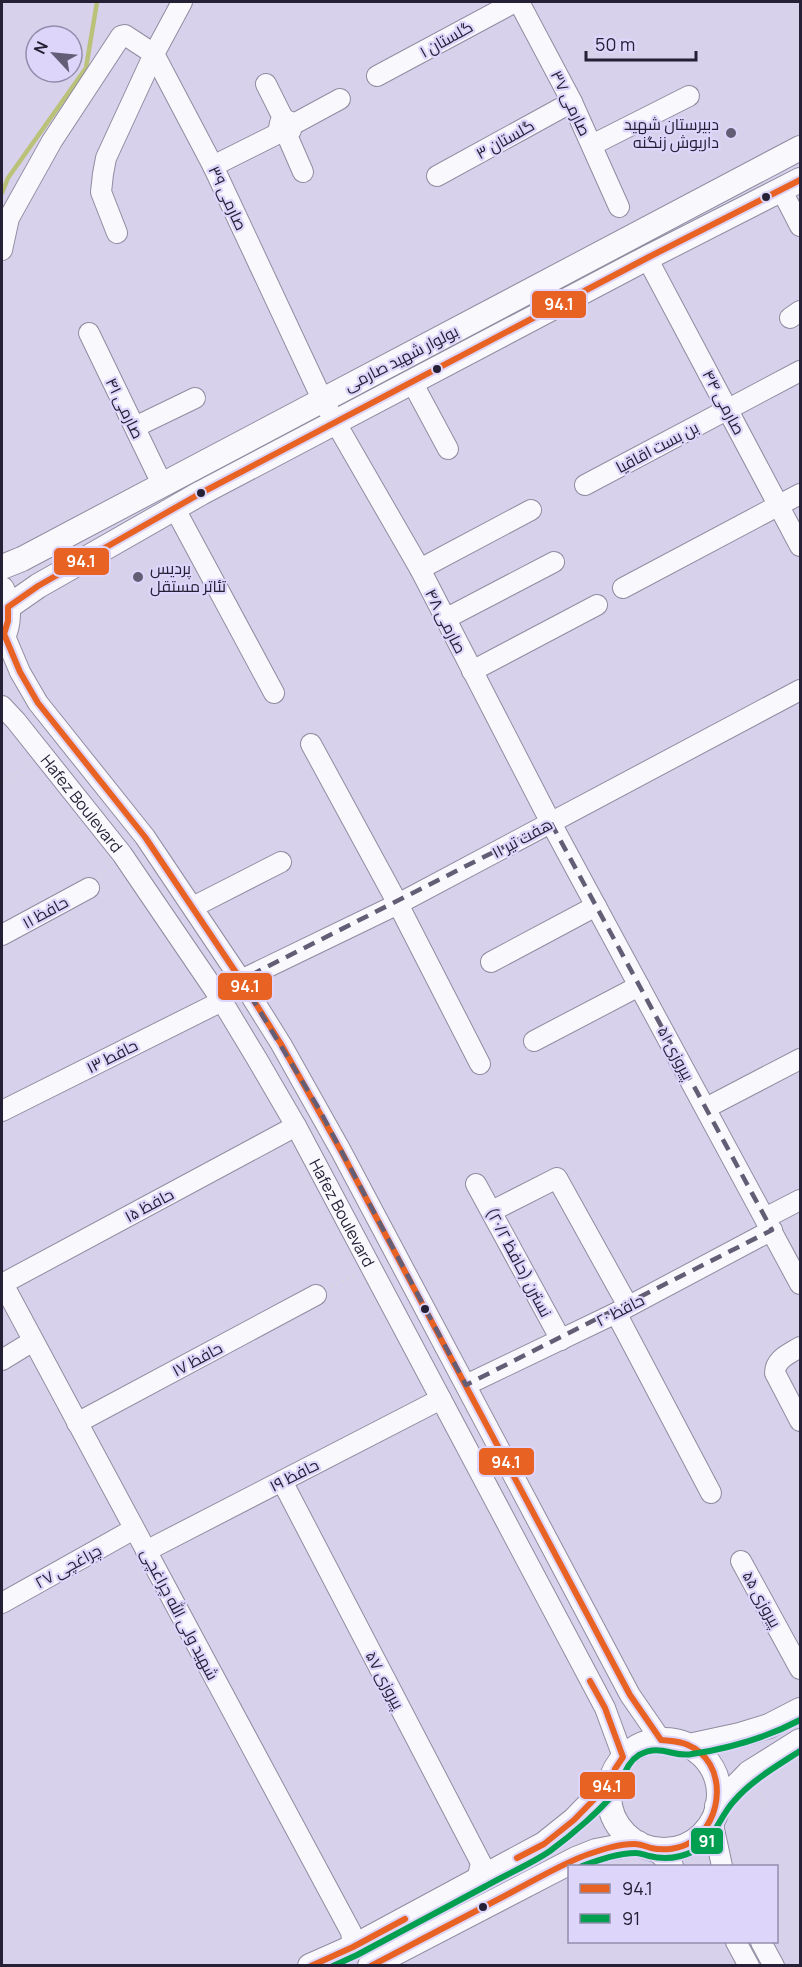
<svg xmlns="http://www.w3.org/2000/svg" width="802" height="1967" viewBox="0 0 802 1967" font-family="Manrope,Cairo,sans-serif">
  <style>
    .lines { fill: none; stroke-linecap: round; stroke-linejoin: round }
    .stream { stroke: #bac178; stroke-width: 4.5 }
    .minor-casing { stroke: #918ca1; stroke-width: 22 }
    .major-casing { stroke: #918ca1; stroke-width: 26 }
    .path { stroke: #dad7e0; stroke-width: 3; stroke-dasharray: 1.5 4.5; stroke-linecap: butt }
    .minor { stroke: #f9f8fc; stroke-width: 20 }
    .major { stroke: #f9f8fc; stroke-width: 24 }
    .bus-1-casing { stroke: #ddd5fa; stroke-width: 10 }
    .bus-2-casing { stroke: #ddd5fa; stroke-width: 10 }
    .bus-1 { stroke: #e86223; stroke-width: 6 }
    .bus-2 { stroke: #029f50; stroke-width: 6 }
    .marked { fill: none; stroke: #635e76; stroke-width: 4.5; stroke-dasharray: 12 8; stroke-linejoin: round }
    .poi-dot { fill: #635e76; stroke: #ddd5fa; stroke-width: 2 }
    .bus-dot { fill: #252036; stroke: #ddd5fa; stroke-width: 2 }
    .labels { text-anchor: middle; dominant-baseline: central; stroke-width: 4.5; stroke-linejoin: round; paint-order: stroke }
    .street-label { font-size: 16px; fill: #252036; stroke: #ddd5fa }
    .poi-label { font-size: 16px; fill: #252036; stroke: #ddd5fa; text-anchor: end }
    .line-badge { stroke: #ddd5fa; stroke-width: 2 }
    .badge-label { font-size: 16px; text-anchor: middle; font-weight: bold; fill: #fff }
  </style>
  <rect width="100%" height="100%" fill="#d7d1ec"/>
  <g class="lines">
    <!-- stream -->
    <path class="stream" d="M 2,193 L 8,178 L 86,68 L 97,2"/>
    <defs>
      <g id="minor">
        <path d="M 182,2 L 154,54 L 213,166 L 322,399 L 420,569 L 551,823 L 800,1284"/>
        <path d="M 519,2 L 572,102 L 619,207"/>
        <path d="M 377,76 L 515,2"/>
        <path d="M 266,84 L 284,120"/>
        <path d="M 292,125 L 289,121 L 284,120 L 280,123 L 279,128 L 281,132 L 286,133 L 291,130 L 292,125 L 340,99"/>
        <path d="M 286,133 L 303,172"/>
        <path d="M 592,145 L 689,96"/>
        <path d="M 213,166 L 281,132"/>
        <path d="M 437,176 L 572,102"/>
        <path d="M 781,189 L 800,226"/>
        <path d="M 2,250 L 9,218 L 52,141 L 121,36 L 125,35 L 154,54 L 106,158 L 103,174 L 101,192 L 117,233"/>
        <path d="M 647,258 L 800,546"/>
        <path d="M 790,318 L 800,311"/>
        <path d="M 89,333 L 162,484"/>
        <path d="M 412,382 L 448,449"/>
        <path d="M 135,427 L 195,398"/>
        <path d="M 585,485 L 800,371"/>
        <path d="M 175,509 L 274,693"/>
        <path d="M 420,569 L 531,510"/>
        <path d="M 623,588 L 800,494"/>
        <path d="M 445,619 L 554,562"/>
        <path d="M 4,634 L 20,672 L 38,703 L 145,837 L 241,980 L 281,1044 L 341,1151 L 630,1695 L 661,1740"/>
        <path d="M 472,671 L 597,605"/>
        <path id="s1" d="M 2,706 L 16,721 L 122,854 L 222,1001 L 257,1059 L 296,1126 L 605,1708 L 623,1757"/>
        <path d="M 311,744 L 398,904 L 480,1064"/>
        <path d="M 193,907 L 281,862"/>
        <path d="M 2,935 L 89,888"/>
        <path d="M 491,962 L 596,906"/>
        <path d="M 241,980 L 398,904 L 800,690"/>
        <path d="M 534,1041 L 639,986"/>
        <path d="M 706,1108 L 800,1059"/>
        <path d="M 2,1111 L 222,1001"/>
        <path d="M 476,1184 L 561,1340"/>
        <path d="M 492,1211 L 557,1178 L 628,1306"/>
        <path d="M 765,1218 L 800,1200"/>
        <path d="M 2,1282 L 351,1932 L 353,1947"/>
        <path d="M 2,1284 L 296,1126"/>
        <path d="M 616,1313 L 711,1493"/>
        <path d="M 800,1347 C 789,1354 775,1359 775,1373 L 800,1421"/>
        <path d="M 2,1360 L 33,1341"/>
        <path d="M 466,1385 L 616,1313 L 772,1230"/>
        <path d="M 77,1423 L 316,1295"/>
        <path d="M 282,1481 L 481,1863 L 477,1880"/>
        <path d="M 146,1551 L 441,1399"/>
        <path d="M 741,1561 L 800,1669"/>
        <path d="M 2,1603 L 134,1529"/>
        <path d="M 712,1820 L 722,1866"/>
        <path d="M 652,1848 L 673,1866"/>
        <path d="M 736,1942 L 749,1966"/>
        <path d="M 761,1942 L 774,1966"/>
      </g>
      <path id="major" d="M 2,567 L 22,559 L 800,148
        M 2,589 C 10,604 10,624 2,639
        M 8,607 L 38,586 L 201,493 L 647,258 L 800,180
        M609 1795a55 55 0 1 1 110 0a55 55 0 1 1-110 0Z
        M 689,1746 L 740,1735 L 769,1726 L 800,1710
        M 717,1806 L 749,1773 L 800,1741
        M 310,1966 L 353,1947 L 544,1844 L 574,1820 L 610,1783
        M 370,1966 L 576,1859 L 596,1851 L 638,1843"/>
    </defs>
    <!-- minor casing -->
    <use href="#minor" class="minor-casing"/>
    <!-- major casing -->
    <use href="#major" class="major-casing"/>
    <!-- path -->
    <path class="path" d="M 2,781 L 29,766
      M 100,876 L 110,866
      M 331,1287 L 357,1274
      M 757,1789 L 764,1801
      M 737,1866 L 747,1864"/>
    <!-- minor -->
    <use href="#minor" class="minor"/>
    <!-- major -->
    <use href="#major" class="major"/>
    <defs>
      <path id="bus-1" d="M 517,1858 L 544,1844 L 574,1820 L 610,1783 L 615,1769 L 623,1757 L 605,1708 L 590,1681
        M 311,1966 L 353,1947 L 405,1919
        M 371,1966 C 418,1941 465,1917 512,1892 C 537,1879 563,1863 589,1854 C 604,1849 619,1844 634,1844 C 640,1844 645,1846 651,1848 C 664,1851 680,1849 691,1842 C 724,1821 728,1762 688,1745 C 680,1741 670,1741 661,1740 L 630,1695 L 341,1151 L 281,1044 L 241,980 L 145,837 L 38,703 L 20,672 L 4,634 L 8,621 L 8,607 L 38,586 L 201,493 L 647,258 L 800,180"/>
      <path id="bus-2" d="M 582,1866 C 599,1860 618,1853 636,1853 C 640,1853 645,1855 649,1856 C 665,1860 680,1858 694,1851 C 715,1840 719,1817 734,1801 C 752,1780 777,1766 800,1751
        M 333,1966 L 357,1955 C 400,1932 443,1909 486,1886 C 507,1874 531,1864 550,1851 C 569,1837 604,1808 617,1789 C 625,1777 625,1764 639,1755 C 661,1743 673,1758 692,1754 C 731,1748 766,1738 800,1720"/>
    </defs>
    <!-- bus-1 casing -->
    <use href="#bus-1" class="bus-1-casing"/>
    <!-- bus-2 casing -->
    <use href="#bus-2" class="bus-2-casing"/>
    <!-- bus-1 -->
    <use href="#bus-1" class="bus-1"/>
    <!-- bus-2 -->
    <use href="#bus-2" class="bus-2"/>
  </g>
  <!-- marked area -->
  <path class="marked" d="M 551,823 L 772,1230 L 466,1385 L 319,1109 L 241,980 Z"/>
  <!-- markers -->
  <g class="poi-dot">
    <circle cx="731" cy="133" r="6"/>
    <circle cx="138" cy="577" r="6"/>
  </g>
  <g class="bus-dot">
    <circle cx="766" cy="197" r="5"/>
    <circle cx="437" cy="369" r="5"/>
    <circle cx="201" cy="493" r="5"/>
    <circle cx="425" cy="1309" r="5"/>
    <circle cx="483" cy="1907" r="5"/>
  </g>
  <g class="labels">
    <!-- street labels -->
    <g class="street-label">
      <text transform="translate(446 39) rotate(-29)">گلستان ۱</text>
      <text transform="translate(571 103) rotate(64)">صارمی ۳۷</text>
      <text transform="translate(505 139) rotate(-29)">گلستان ۳</text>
      <text transform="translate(228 198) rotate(65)">صارمی ۳۹</text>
      <text transform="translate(401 358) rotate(-27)">بولوار شهید صارمی</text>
      <text transform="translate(724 402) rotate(62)">صارمی ۴۴</text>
      <text transform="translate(125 408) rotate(64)">صارمی ۴۱</text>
      <text transform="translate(657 447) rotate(-28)">بن بست اقاقیا</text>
      <text transform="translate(446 621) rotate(63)">صارمی ۴۸</text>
      <text stroke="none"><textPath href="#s1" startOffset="126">Hafez Boulevard</textPath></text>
      <text transform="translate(522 838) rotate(-28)">هفت تیر ۱۱</text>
      <text transform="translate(45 912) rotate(-29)">حافظ ۱۱</text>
      <text transform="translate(676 1053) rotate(62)">پیروزی ۵۱</text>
      <text transform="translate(112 1056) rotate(-27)">حافط ۱۳</text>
      <text transform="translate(149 1205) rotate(-28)">حافظ ۱۵</text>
      <text stroke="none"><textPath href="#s1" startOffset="612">Hafez Boulevard</textPath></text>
      <text transform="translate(519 1262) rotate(62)">نسترن (حافظ ۲۰/۲)</text>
      <text transform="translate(620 1310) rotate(-27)">حافظ ۲۰</text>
      <text transform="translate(197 1359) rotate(-28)">حافظ ۱۷</text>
      <text transform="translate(294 1475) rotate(-27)">حافظ ۱۹</text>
      <text transform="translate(68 1566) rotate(-29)">چراغچی ۲۷</text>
      <text transform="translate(762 1599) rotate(61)">پیروزی ۵۵</text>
      <text transform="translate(180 1614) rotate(62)">شهید ولی الله چراغچی</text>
      <text transform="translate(385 1680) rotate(62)">پیروزی ۵۷</text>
    </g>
    <!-- poi labels -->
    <g class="poi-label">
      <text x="719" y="124">دبیرستان شهید<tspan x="719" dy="18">داریوش زنگنه</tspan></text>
      <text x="150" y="568" text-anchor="start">پردیس<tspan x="150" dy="18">تئاتر مستقل</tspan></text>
    </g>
  </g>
  <g class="line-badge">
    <rect x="531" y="290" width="56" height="29" rx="6" fill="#e86223"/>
    <rect x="53" y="547" width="57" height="29" rx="6" fill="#e86223"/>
    <rect x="217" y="972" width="56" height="29" rx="6" fill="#e86223"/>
    <rect x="478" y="1447" width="57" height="29" rx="6" fill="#e86223"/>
    <rect x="579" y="1771" width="57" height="29" rx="6" fill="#e86223"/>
    <rect x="690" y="1827" width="34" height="28" rx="6" fill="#029f50"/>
  </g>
  <g class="badge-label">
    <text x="559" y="310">94.1</text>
    <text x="81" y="567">94.1</text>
    <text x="245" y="992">94.1</text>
    <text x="506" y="1468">94.1</text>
    <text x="607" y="1792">94.1</text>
    <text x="707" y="1847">91</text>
  </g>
  <!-- border -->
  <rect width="802" height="1967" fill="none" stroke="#252036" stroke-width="6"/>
  <!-- legend -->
  <rect x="568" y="1865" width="210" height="78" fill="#ddd5fa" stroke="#938dac" stroke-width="1.5"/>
  <rect x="580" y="1884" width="30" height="9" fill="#e86223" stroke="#938dac" stroke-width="1.5"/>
  <text x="622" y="1895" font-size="18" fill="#252036">94.1</text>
  <rect x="580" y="1914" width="30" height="9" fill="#029f50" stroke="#938dac" stroke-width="1.5"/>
  <text x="622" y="1925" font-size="18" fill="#252036">91</text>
  <!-- north arrow -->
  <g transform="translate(54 54) rotate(296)"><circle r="28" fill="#ddd5fa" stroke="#938dac" stroke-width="1.5"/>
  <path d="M0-4.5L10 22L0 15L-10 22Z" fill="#635e76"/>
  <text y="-9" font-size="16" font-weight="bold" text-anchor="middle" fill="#252036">N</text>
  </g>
  <!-- scale -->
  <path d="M586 51v9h110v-9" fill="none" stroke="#252036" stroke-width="3"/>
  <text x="595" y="51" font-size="18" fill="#252036" stroke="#ddd5fa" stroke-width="4.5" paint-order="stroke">50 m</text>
</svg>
